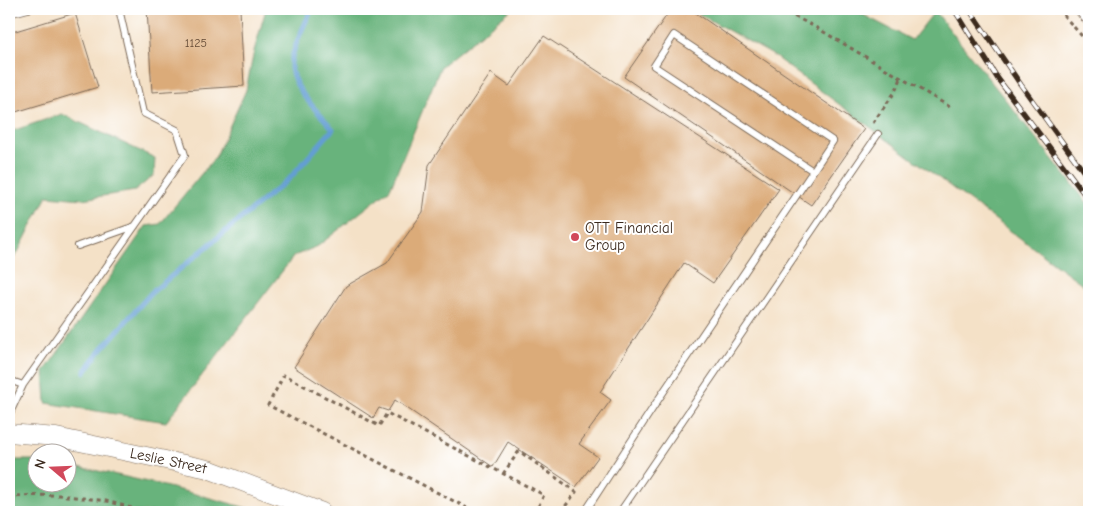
<svg xmlns="http://www.w3.org/2000/svg" width="1098" height="521" viewBox="0 0 1098 521" font-family="'Comic Neue',sans-serif">
  <style>
    .forest { fill: #67b37c; stroke: #516e4d }
    .lines { fill: none; stroke-linecap: round; stroke-linejoin: round }
    .stream { stroke: #649ed3; stroke-width: 5 }
    .building { fill: #dbab79 }
    .service-casing { stroke: #7c6a59; stroke-width: 8 }
    .tertiary-casing { stroke: #7c6a59; stroke-width: 18 }
    .secondary-casing { stroke: #7c6a59; stroke-width: 19 }
    .path { stroke: #7c6a59; stroke-width: 3; stroke-dasharray: 4 4; stroke-linecap: butt }
    .service { stroke: #fff; stroke-width: 6 }
    .tertiary { stroke: #fff; stroke-width: 16 }
    .secondary { stroke: #fff; stroke-width: 18 }
    .rail-casing { stroke: #3b2a1e; stroke-width: 5.5 }
    .rail { stroke: #fff; stroke-width: 4; stroke-dasharray: 11; stroke-linecap: butt }
    .poi-dot { fill: #d1495b; stroke: #fff; stroke-width: 2 }
    .labels { text-anchor: middle; dominant-baseline: central; stroke-width: 4; stroke-linejoin: round; paint-order: stroke }
    .number-label { font-size: 12px; fill: #634a35 }
    .poi-label { font-size: 15px; fill: #3b2a1e; stroke: #fff; text-anchor: start }
    .street-label { font-size: 15px; fill: #3b2a1e; stroke: #fff }
  </style>
  <rect width="100%" height="100%" fill="#fff"/>
  <filter id="ink" filterUnits="userSpaceOnUse"><feTurbulence type="fractalNoise" baseFrequency=".02" numOctaves="2"/><feDisplacementMap in="SourceGraphic" scale="10" xChannelSelector="R" yChannelSelector="G"/><feConvolveMatrix kernelMatrix="1 2 1 2 8 2 1 2 1" color-interpolation-filters="sRGB"/></filter>
  <filter id="wash" filterUnits="userSpaceOnUse"><feTurbulence type="fractalNoise" baseFrequency=".0096" numOctaves="4" result="noise"/><feDisplacementMap in="SourceGraphic" scale="20" xChannelSelector="R" yChannelSelector="G"/><feGaussianBlur stdDeviation="1.12" result="paint"/><feColorMatrix in="noise" values="0 0 0 0 0 0 0 0 0 0 0 0 0 0 0 0 0 1.4 0 .05"/><feComposite in="paint" operator="in"/></filter>
  <g filter="url(#wash)">
    <rect width="100%" height="100%" fill="#f4e1c7"/>
    <!-- forest -->
    <path class="forest" d="M 266,9 L 512,9 L 441,66 L 390,189 L 318,246 L 294,256 L 166,422 L 46,403 L 44,372 L 146,226 L 160,224 L 216,156 L 246,90 L 254,51 Z
      M 690,9 L 852,9 L 912,40 L 935,11 L 1089,205 L 1089,289 L 771,54 Z
      M 62,114 L 155,158 L 154,175 L 135,191 L 83,199 L 47,196 L 17,254 L 9,264 L 9,132 Z
      M 9,460 L 37,460 L 38,484 L 68,484 L 68,465 C 133,477 197,494 261,512 L 9,512 Z"/>
    <g class="lines">
      <!-- stream -->
      <path class="stream" d="M 85,372 L 99,352 L 151,293 L 290,178 L 333,129 C 318,111 295,92 291,68 C 289,55 306,21 312,9"/>
    </g>
    <g id="blocks">
      <!-- building -->
      <path class="building" d="M 147,9 L 240,9 L 244,86 L 152,92 Z
        M 671,9 L 690,9 L 864,129 L 811,205 L 624,77 Z
        M 75,13 L 98,87 L 9,114 L 9,33 Z
        M 544,36 L 779,189 L 713,283 L 684,263 L 600,392 L 611,400 L 579,444 L 598,457 L 576,487 L 508,442 L 493,467 L 395,400 L 388,411 L 379,408 L 373,418 L 294,367 L 346,286 L 387,263 L 423,212 L 429,165 L 491,73 L 509,86 Z"/>
    </g>
  </g>
  <g filter="url(#ink)">
    <use href="#blocks" fill-opacity="0" stroke="#7c6a59" stroke-width="1"/>
    <g class="lines">
      <defs>
        <path id="service" d="M 9,14 L 28,9
          M 78,246 L 135,226
          M 9,380 L 23,385
          M 9,415 L 23,385 L 185,155 L 177,130 L 143,113 L 119,9
          M 585,512 L 660,397 L 813,171 L 654,66 L 674,35 L 833,141 L 813,171
          M 620,512 L 878,134"/>
        <path id="tertiary" d="M 1083,9 L 1089,16"/>
        <g id="secondary">
          <path id="s1" d="M 9,433 L 56,437 L 208,469 L 322,512"/>
        </g>
      </defs>
      <!-- service casing -->
      <use href="#service" class="service-casing"/>
      <!-- tertiary casing -->
      <use href="#tertiary" class="tertiary-casing"/>
      <!-- secondary casing -->
      <use href="#secondary" class="secondary-casing"/>
      <!-- path -->
      <path class="path" d="M 780,9 L 817,28 L 950,107
        M 1058,9 L 1089,44
        M 873,123 C 882,109 896,94 901,78
        M 503,474 L 519,451 L 576,492 L 561,512
        M 9,496 L 59,495 L 106,501 L 147,512
        M 475,512 L 268,405 L 284,375 L 379,426 L 387,413 L 544,495 L 538,507 L 547,512"/>
      <!-- service -->
      <use href="#service" class="service"/>
      <!-- tertiary -->
      <use href="#tertiary" class="tertiary"/>
      <!-- secondary -->
      <use href="#secondary" class="secondary"/>
      <defs>
        <path id="rail" d="M 954,9 L 998,79 L 1089,200
          M 969,9 L 1021,85 L 1089,179"/>
      </defs>
      <!-- rail casing -->
      <use href="#rail" class="rail-casing"/>
      <!-- rail -->
      <use href="#rail" class="rail"/>
    </g>
  </g>
  <!-- markers -->
  <circle class="poi-dot" cx="575" cy="237" r="5"/>
  <g class="labels">
    <!-- number labels -->
    <g class="number-label">
      <text x="196" y="43">1125</text>
    </g>
    <!-- poi labels -->
    <g class="poi-label">
      <text x="585" y="228">OTT Financial<tspan x="585" dy="17">Group</tspan></text>
    </g>
    <!-- street labels -->
    <g class="street-label">
      <text stroke="none"><textPath href="#s1" startOffset="162">Leslie Street</textPath></text>
    </g>
  </g>
  <!-- margin -->
  <rect width="1098" height="521" fill="none" stroke="#fff" stroke-width="30"/>
  <!-- north arrow -->
  <g transform="translate(52 468) rotate(289)"><circle r="24" fill="#ffffff" stroke="#b1aaa5"/>
  <path d="M0-4L9 19L0 12L-9 19Z" fill="#d1495b"/>
  <text y="-8" font-size="14" font-weight="bold" text-anchor="middle" fill="#3b2a1e">N</text>
  </g>
</svg>
